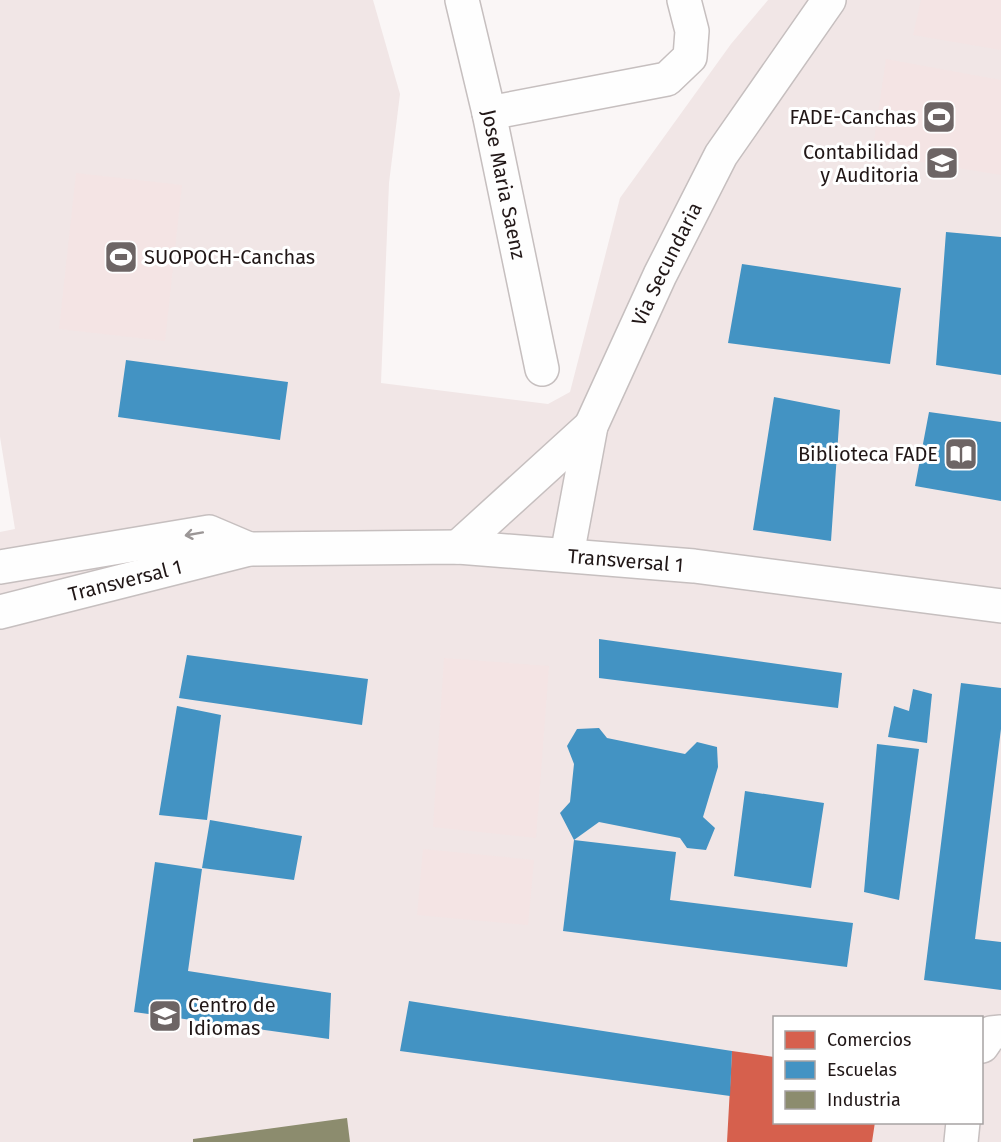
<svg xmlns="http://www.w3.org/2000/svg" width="1001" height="1142" viewBox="0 0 1001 1142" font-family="'Fira Sans',sans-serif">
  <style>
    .built { fill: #f1e6e6; fill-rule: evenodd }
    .green { fill: #f4e4e4 }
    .shops { fill: #d6604d }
    .schools { fill: #4393c3 }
    .industry { fill: #8c8c6e }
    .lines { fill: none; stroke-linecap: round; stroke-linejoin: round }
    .minor-casing { stroke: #c6bfbf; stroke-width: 36 }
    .minor { stroke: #fefefe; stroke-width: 33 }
    .oneway { stroke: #9b9696 }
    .labels { text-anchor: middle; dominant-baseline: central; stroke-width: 6; stroke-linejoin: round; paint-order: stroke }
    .poi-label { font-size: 20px; fill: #211717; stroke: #fff; text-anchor: end }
    .street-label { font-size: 20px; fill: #211717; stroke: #fff }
  </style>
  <rect width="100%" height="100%" fill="#faf6f6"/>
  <!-- built -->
  <path class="built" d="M 0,0 L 373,0 L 400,94 L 389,183 L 381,383 L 548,404 L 570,392 L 620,198 L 731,44 L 768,0 L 1001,0 L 1001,1142 L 0,1142 L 0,532 L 15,529 L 0,437 ZM 774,1018 L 982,1018 L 982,1122 L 774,1122 Z"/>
  <!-- green -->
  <path class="green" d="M 921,0 L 1001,0 L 1001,50 L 913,35 Z
    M 886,59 L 1001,80 L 1001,175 L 872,154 Z
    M 76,173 L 182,185 L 165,341 L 59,329 Z
    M 444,658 L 549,666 L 536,838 L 433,827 Z
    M 423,849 L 534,860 L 528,925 L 417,915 Z"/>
  <!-- shops -->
  <path class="shops" d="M 732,1051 L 774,1057 L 774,1122 L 875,1122 L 872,1142 L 727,1142 Z"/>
  <!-- schools -->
  <path class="schools" d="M 946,232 L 1001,237 L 1001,375 L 936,365 Z
    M 742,264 L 901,288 L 890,364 L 728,343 Z
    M 126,360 L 288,382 L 280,440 L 118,417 Z
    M 774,397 L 840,410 L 831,541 L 753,530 Z
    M 929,412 L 1001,422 L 1001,501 L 915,486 Z
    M 599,639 L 842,673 L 838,708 L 599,678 Z
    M 187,655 L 368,679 L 362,725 L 179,698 Z
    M 961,683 L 1001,688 L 1001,729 L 975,939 L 1001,942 L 1001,990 L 924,980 Z
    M 913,689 L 932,694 L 927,743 L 888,737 L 894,706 L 909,711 Z
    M 177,706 L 221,715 L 207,820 L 159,815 Z
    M 599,728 L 607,738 L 685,754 L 697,742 L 717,747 L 718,767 L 703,817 L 715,828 L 706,850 L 687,848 L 680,838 L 599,822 L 574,840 L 676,852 L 670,900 L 853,923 L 847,967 L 563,931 L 574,840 L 560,813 L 570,802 L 574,764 L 567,746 L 577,729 Z
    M 877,744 L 919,749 L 899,900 L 864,892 Z
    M 745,791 L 824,803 L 811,888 L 734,876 Z
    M 210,820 L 302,836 L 294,880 L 202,868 Z
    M 155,862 L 202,869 L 188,971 L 331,993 L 329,1039 L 134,1012 Z
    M 409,1001 L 732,1051 L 730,1096 L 400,1051 Z"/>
  <!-- industry -->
  <path class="industry" d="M 347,1118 L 350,1142 L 193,1142 L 193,1139 Z"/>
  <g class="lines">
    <defs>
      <g id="minor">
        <path id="s1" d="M 462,0 L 489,113 L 542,369"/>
        <path d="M 489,113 L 667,79 L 690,57 L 692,31 L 684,0"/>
        <path d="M 458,547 L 591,426"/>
        <path id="s2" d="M 567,555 L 591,426 L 660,275 L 721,155 L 829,0"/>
        <path d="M 0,567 L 209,532 L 249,549"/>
        <path id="s3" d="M 0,612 L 249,549 L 458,547 L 694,566 L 1001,606"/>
        <path d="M 982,1046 L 991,1033 L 1001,1032"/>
        <path d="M 961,1142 L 963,1122"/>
      </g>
    </defs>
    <!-- minor casing -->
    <use href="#minor" class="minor-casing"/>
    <!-- minor -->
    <use href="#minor" class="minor"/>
  </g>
  <!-- one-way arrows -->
  <defs><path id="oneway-shaft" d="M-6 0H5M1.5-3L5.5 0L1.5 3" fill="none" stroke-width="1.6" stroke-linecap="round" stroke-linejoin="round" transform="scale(1.5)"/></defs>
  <use class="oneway" href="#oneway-shaft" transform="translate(194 534) rotate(170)"/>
  <!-- icons -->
  <defs>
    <symbol id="stadium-square" viewBox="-11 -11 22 22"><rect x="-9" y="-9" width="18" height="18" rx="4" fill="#6d6565" stroke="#fff"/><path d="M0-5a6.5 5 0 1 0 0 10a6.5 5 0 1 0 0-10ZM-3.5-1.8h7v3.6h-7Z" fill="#fff"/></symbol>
    <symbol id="school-square" viewBox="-11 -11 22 22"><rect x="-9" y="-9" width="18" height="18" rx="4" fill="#6d6565" stroke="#fff"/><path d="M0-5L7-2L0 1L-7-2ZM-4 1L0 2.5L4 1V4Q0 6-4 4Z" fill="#fff"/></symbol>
    <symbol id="library-square" viewBox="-11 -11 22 22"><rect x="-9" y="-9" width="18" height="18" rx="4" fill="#6d6565" stroke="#fff"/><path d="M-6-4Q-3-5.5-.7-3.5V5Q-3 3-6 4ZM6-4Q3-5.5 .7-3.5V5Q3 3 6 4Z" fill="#fff"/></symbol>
  </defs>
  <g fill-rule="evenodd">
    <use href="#stadium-square" x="920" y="98" width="38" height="38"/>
    <use href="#school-square" x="923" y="144" width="38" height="38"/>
    <use href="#stadium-square" x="102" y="238" width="38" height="38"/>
    <use href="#library-square" x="942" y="435" width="38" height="38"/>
    <use href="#school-square" x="146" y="997" width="38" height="38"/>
  </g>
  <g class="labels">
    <!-- poi labels -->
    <g class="poi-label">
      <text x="916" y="117">FADE-Canchas</text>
      <text x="919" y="152">Contabilidad<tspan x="919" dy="23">y Auditoria</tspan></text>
      <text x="144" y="257" text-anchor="start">SUOPOCH-Canchas</text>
      <text x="938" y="454">Biblioteca FADE</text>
      <text x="188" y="1005" text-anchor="start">Centro de<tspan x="188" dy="23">Idiomas</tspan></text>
    </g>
    <!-- street labels -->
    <g class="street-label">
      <text stroke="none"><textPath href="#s1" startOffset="189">Jose Maria Saenz</textPath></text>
      <text stroke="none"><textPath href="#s2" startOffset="310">Via Secundaria</textPath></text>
      <text stroke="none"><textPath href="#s3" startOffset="634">Transversal 1</textPath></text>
      <text stroke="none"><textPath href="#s3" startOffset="129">Transversal 1</textPath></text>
    </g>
  </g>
  <!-- legend -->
  <rect x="773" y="1016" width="210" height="108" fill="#ffffff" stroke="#a6a2a2" stroke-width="1.5"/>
  <rect x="785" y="1031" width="30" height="18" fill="#d6604d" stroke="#a6a2a2" stroke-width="1.5"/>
  <text x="827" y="1046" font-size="18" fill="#211717">Comercios</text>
  <rect x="785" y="1061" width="30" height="18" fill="#4393c3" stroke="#a6a2a2" stroke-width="1.5"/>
  <text x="827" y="1076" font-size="18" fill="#211717">Escuelas</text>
  <rect x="785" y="1091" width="30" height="18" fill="#8c8c6e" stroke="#a6a2a2" stroke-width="1.5"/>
  <text x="827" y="1106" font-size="18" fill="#211717">Industria</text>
</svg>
